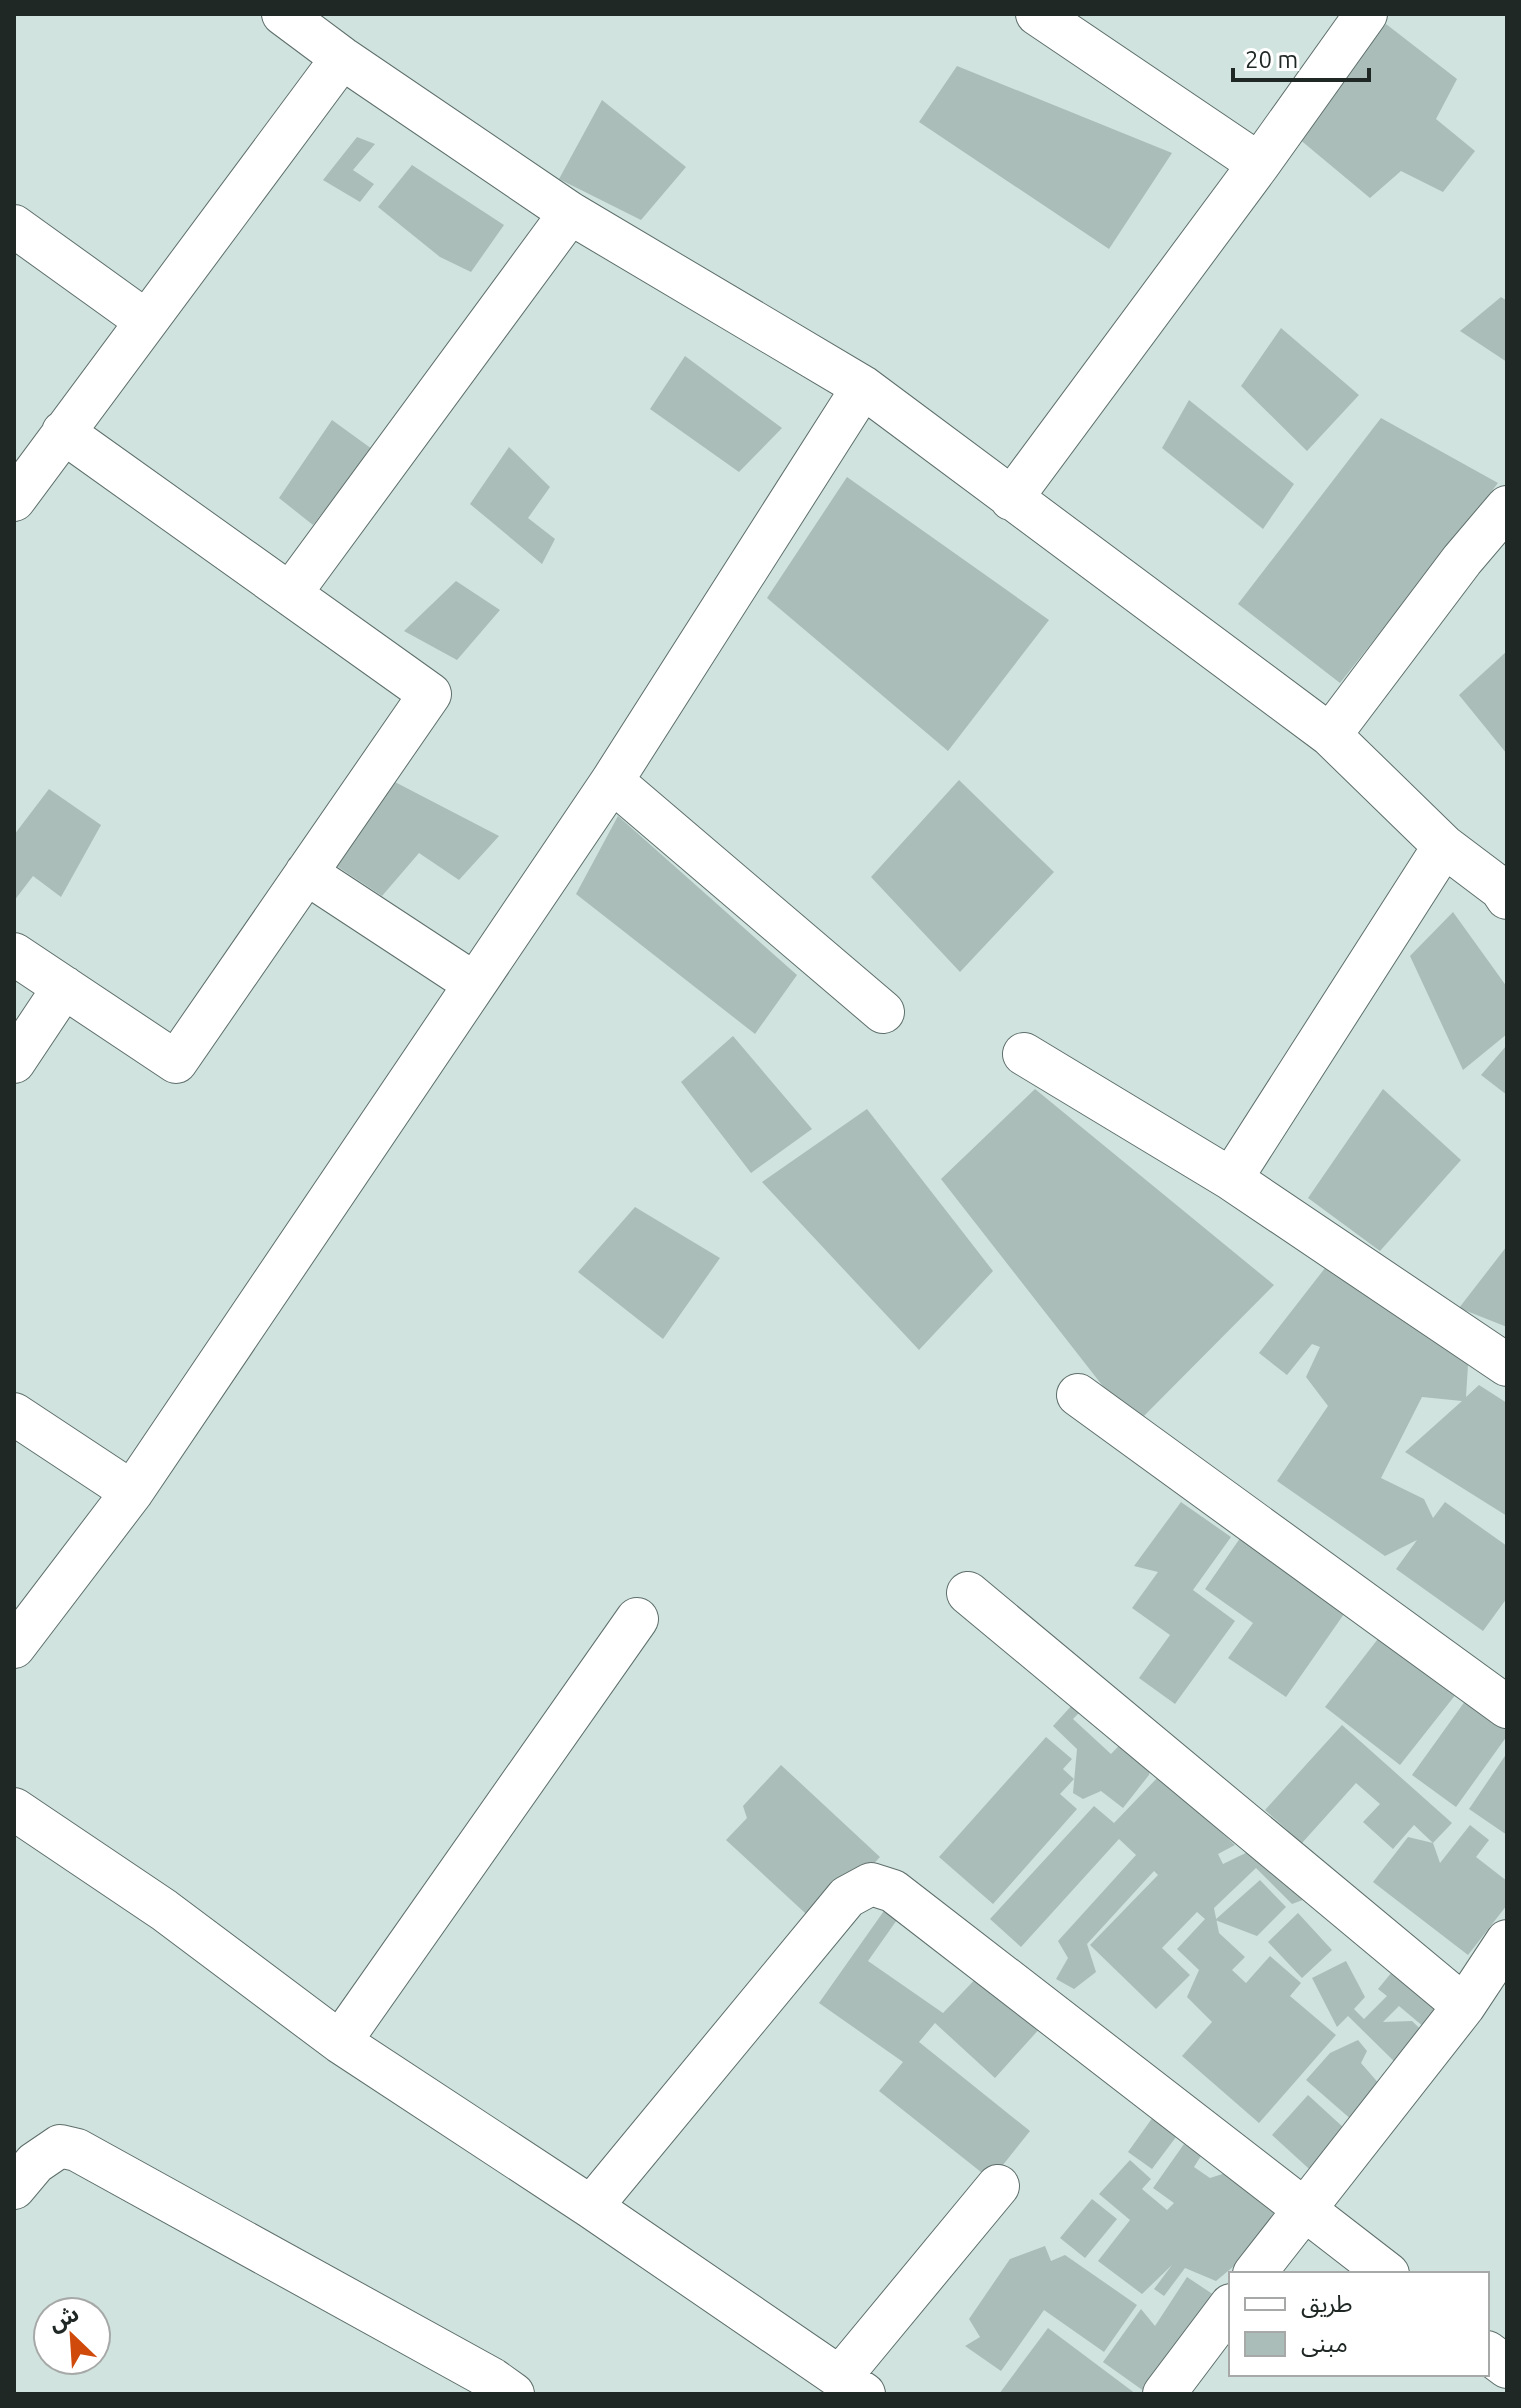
<svg xmlns="http://www.w3.org/2000/svg" width="1521" height="2408" viewBox="0 0 1521 2408" font-family="Ubuntu,'Noto Sans Arabic',sans-serif">
  <style>
    .building { fill: #abbdb9 }
    .lines { fill: none; stroke-linecap: round; stroke-linejoin: round }
    .minor-casing { stroke: #5e6f6b; stroke-width: 44 }
    .minor { stroke: #fff; stroke-width: 42 }
  </style>
  <rect width="100%" height="100%" fill="#d0e3de"/>
  <!-- building -->
  <path class="building" d="M 1386,24 L 1457,79 L 1436,119 L 1475,151 L 1443,192 L 1401,171 L 1370,198 L 1292,133 Z
    M 957,66 L 1172,153 L 1109,249 L 919,122 Z
    M 602,100 L 686,167 L 641,220 L 559,179 Z
    M 357,137 L 375,144 L 353,170 L 374,184 L 360,202 L 323,180 Z
    M 412,165 L 504,225 L 471,272 L 440,257 L 378,207 Z
    M 1501,297 L 1507,301 L 1507,362 L 1460,331 Z
    M 1281,328 L 1359,395 L 1307,451 L 1241,386 Z
    M 685,356 L 782,428 L 739,472 L 650,409 Z
    M 1189,400 L 1294,484 L 1263,529 L 1162,448 Z
    M 1381,418 L 1498,483 L 1340,683 L 1238,604 Z
    M 332,420 L 372,449 L 313,525 L 279,498 Z
    M 509,447 L 550,487 L 528,518 L 555,539 L 542,564 L 470,504 Z
    M 847,477 L 1049,620 L 948,751 L 767,598 Z
    M 456,581 L 500,610 L 457,660 L 404,631 Z
    M 1507,651 L 1507,754 L 1459,695 Z
    M 959,780 L 1054,872 L 960,972 L 871,877 Z
    M 393,781 L 499,836 L 459,880 L 419,853 L 382,896 L 329,861 Z
    M 49,789 L 101,825 L 61,897 L 33,876 L 14,901 L 14,835 Z
    M 618,816 L 797,975 L 755,1034 L 576,894 Z
    M 1453,912 L 1507,987 L 1507,1034 L 1463,1070 L 1410,956 Z
    M 733,1036 L 812,1129 L 751,1173 L 681,1082 Z
    M 1507,1045 L 1507,1095 L 1481,1075 Z
    M 1035,1089 L 1274,1285 L 1134,1426 L 941,1179 Z
    M 1383,1089 L 1461,1160 L 1380,1251 L 1308,1198 Z
    M 867,1109 L 993,1271 L 919,1350 L 762,1182 Z
    M 635,1207 L 720,1258 L 663,1339 L 578,1272 Z
    M 1507,1246 L 1507,1327 L 1459,1308 Z
    M 1332,1259 L 1468,1365 L 1466,1397 L 1479,1385 L 1507,1403 L 1507,1516 L 1405,1452 L 1462,1401 L 1422,1397 L 1381,1478 L 1424,1499 L 1433,1518 L 1445,1502 L 1507,1546 L 1507,1598 L 1483,1631 L 1396,1569 L 1417,1540 L 1385,1556 L 1277,1481 L 1328,1406 L 1306,1377 L 1320,1347 L 1312,1344 L 1287,1375 L 1259,1353 Z
    M 1181,1502 L 1231,1537 L 1193,1590 L 1235,1621 L 1175,1704 L 1139,1678 L 1170,1635 L 1132,1608 L 1158,1572 L 1134,1566 Z
    M 1245,1531 L 1351,1604 L 1286,1697 L 1228,1658 L 1253,1623 L 1205,1589 Z
    M 1388,1626 L 1464,1684 L 1400,1765 L 1325,1707 Z
    M 1083,1693 L 1091,1701 L 1073,1719 L 1111,1754 L 1131,1733 L 1153,1751 L 1149,1775 L 1123,1808 L 1101,1791 L 1083,1799 L 1073,1793 L 1077,1749 L 1053,1726 Z
    M 1468,1697 L 1507,1725 L 1507,1736 L 1456,1807 L 1412,1775 Z
    M 1342,1725 L 1452,1823 L 1433,1843 L 1414,1825 L 1393,1849 L 1363,1822 L 1380,1804 L 1356,1783 L 1302,1843 L 1265,1810 Z
    M 1046,1737 L 1072,1759 L 1063,1769 L 1074,1779 L 1060,1794 L 1077,1809 L 993,1904 L 939,1857 Z
    M 1507,1753 L 1507,1835 L 1469,1809 Z
    M 781,1765 L 880,1857 L 817,1924 L 726,1840 L 747,1818 L 743,1806 Z
    M 1160,1775 L 1235,1845 L 1218,1854 L 1223,1864 L 1260,1846 L 1324,1892 L 1292,1904 L 1256,1868 L 1214,1908 L 1219,1933 L 1245,1957 L 1232,1970 L 1246,1983 L 1270,1956 L 1301,1983 L 1290,1996 L 1336,2035 L 1259,2123 L 1182,2056 L 1212,2022 L 1187,1997 L 1199,1970 L 1177,1949 L 1205,1919 L 1197,1912 L 1162,1948 L 1190,1975 L 1156,2009 L 1090,1945 L 1158,1875 L 1154,1871 L 1087,1944 L 1096,1972 L 1074,1989 L 1056,1979 L 1068,1958 L 1058,1941 L 1136,1855 L 1119,1839 L 1021,1947 L 990,1919 L 1094,1806 L 1114,1823 Z
    M 1470,1825 L 1489,1840 L 1476,1857 L 1507,1881 L 1507,1905 L 1468,1955 L 1373,1882 L 1408,1837 L 1433,1843 L 1440,1863 Z
    M 1260,1880 L 1286,1907 L 1257,1936 L 1215,1920 Z
    M 886,1908 L 899,1917 L 868,1961 L 943,2013 L 982,1972 L 1042,2026 L 995,2078 L 935,2023 L 919,2042 L 1030,2131 L 991,2180 L 879,2091 L 903,2062 L 819,2003 Z
    M 1298,1913 L 1332,1950 L 1302,1978 L 1268,1942 Z
    M 1346,1961 L 1365,1997 L 1354,2009 L 1364,2019 L 1387,1996 L 1378,1989 L 1401,1961 L 1454,2005 L 1431,2033 L 1399,2006 L 1383,2022 L 1412,2021 L 1434,2042 L 1404,2071 L 1348,2016 L 1337,2027 L 1312,1978 Z
    M 1358,2040 L 1367,2051 L 1361,2063 L 1381,2086 L 1361,2128 L 1306,2080 L 1330,2053 Z
    M 1308,2095 L 1356,2139 L 1319,2178 L 1272,2135 Z
    M 1163,2103 L 1188,2121 L 1152,2169 L 1128,2152 Z
    M 1184,2144 L 1201,2156 L 1194,2167 L 1210,2178 L 1241,2168 L 1285,2198 L 1252,2245 L 1241,2274 L 1234,2266 L 1216,2281 L 1185,2268 L 1164,2296 L 1154,2289 L 1172,2265 L 1142,2294 L 1098,2261 L 1130,2220 L 1099,2194 L 1130,2160 L 1151,2179 L 1142,2189 L 1167,2210 L 1174,2203 L 1153,2188 Z
    M 1092,2199 L 1117,2219 L 1085,2258 L 1060,2238 Z
    M 1045,2246 L 1051,2261 L 1065,2255 L 1137,2305 L 1104,2352 L 1044,2310 L 1001,2371 L 965,2346 L 980,2337 L 969,2319 L 1010,2259 Z
    M 1187,2277 L 1214,2295 L 1148,2394 L 1103,2362 L 1141,2309 L 1155,2326 Z
    M 1048,2328 L 1136,2394 L 999,2394 Z"/>
  <g class="lines">
    <defs>
      <path id="minor" d="M 283,14 L 342,58 L 570,213 L 863,387 L 1330,735 L 1444,846 L 1501,889 L 1507,898
        M 1037,14 L 1259,164
        M 14,226 L 146,321
        M 1011,499 L 1259,164 L 1366,14
        M 14,500 L 342,58
        M 290,594 L 570,213
        M 1330,735 L 1462,560 L 1507,507
        M 612,781 L 883,1012
        M 306,873 L 475,984
        M 14,954 L 176,1062 L 430,694 L 63,432
        M 1024,1054 L 1231,1179 L 1507,1365
        M 14,1062 L 64,987
        M 1231,1179 L 1444,846
        M 1078,1395 L 1507,1707
        M 14,1414 L 132,1492
        M 968,1593 L 1464,2006
        M 14,1647 L 132,1492 L 612,781 L 863,387
        M 14,1809 L 164,1910 L 340,2042 L 591,2207 L 864,2394
        M 340,2042 L 637,1619
        M 14,2188 L 35,2163 L 60,2146 L 77,2150 L 492,2379 L 513,2394
        M 591,2207 L 847,1897 L 871,1884 L 893,1891 L 1388,2274
        M 1254,2274 L 1464,2006 L 1507,1941
        M 1487,2352 L 1507,2367
        M 840,2377 L 998,2186
        M 1164,2394 L 1231,2305"/>
    </defs>
    <!-- minor casing -->
    <use href="#minor" class="minor-casing"/>
    <!-- minor -->
    <use href="#minor" class="minor"/>
  </g>
  <!-- border -->
  <rect width="1521" height="2408" fill="none" stroke="#202826" stroke-width="32"/>
  <!-- legend -->
  <rect x="1229" y="2272" width="260" height="104" fill="#ffffff" stroke="#a6a9a8" stroke-width="2"/>
  <rect x="1245" y="2298" width="40" height="12" fill="#ffffff" stroke="#a6a9a8" stroke-width="2"/>
  <text x="1301" y="2312" font-size="24" fill="#202826">طريق</text>
  <rect x="1245" y="2332" width="40" height="24" fill="#abbdb9" stroke="#a6a9a8" stroke-width="2"/>
  <text x="1301" y="2352" font-size="24" fill="#202826">مبنى</text>
  <!-- north arrow -->
  <g transform="translate(72 2336) rotate(335)"><circle r="38" fill="#ffffff" stroke="#a6a9a8" stroke-width="2"/>
  <path d="M0-6L14 30L0 20L-14 30Z" fill="#d04b0b"/>
  <text y="-12" font-size="22" font-weight="bold" text-anchor="middle" fill="#202826">ش</text>
  </g>
  <!-- scale -->
  <path d="M1233 68v12h136v-12" fill="none" stroke="#202826" stroke-width="4"/>
  <text x="1245" y="68" font-size="24" fill="#202826" stroke="#ffffff" stroke-width="6" paint-order="stroke">20 m</text>
</svg>
